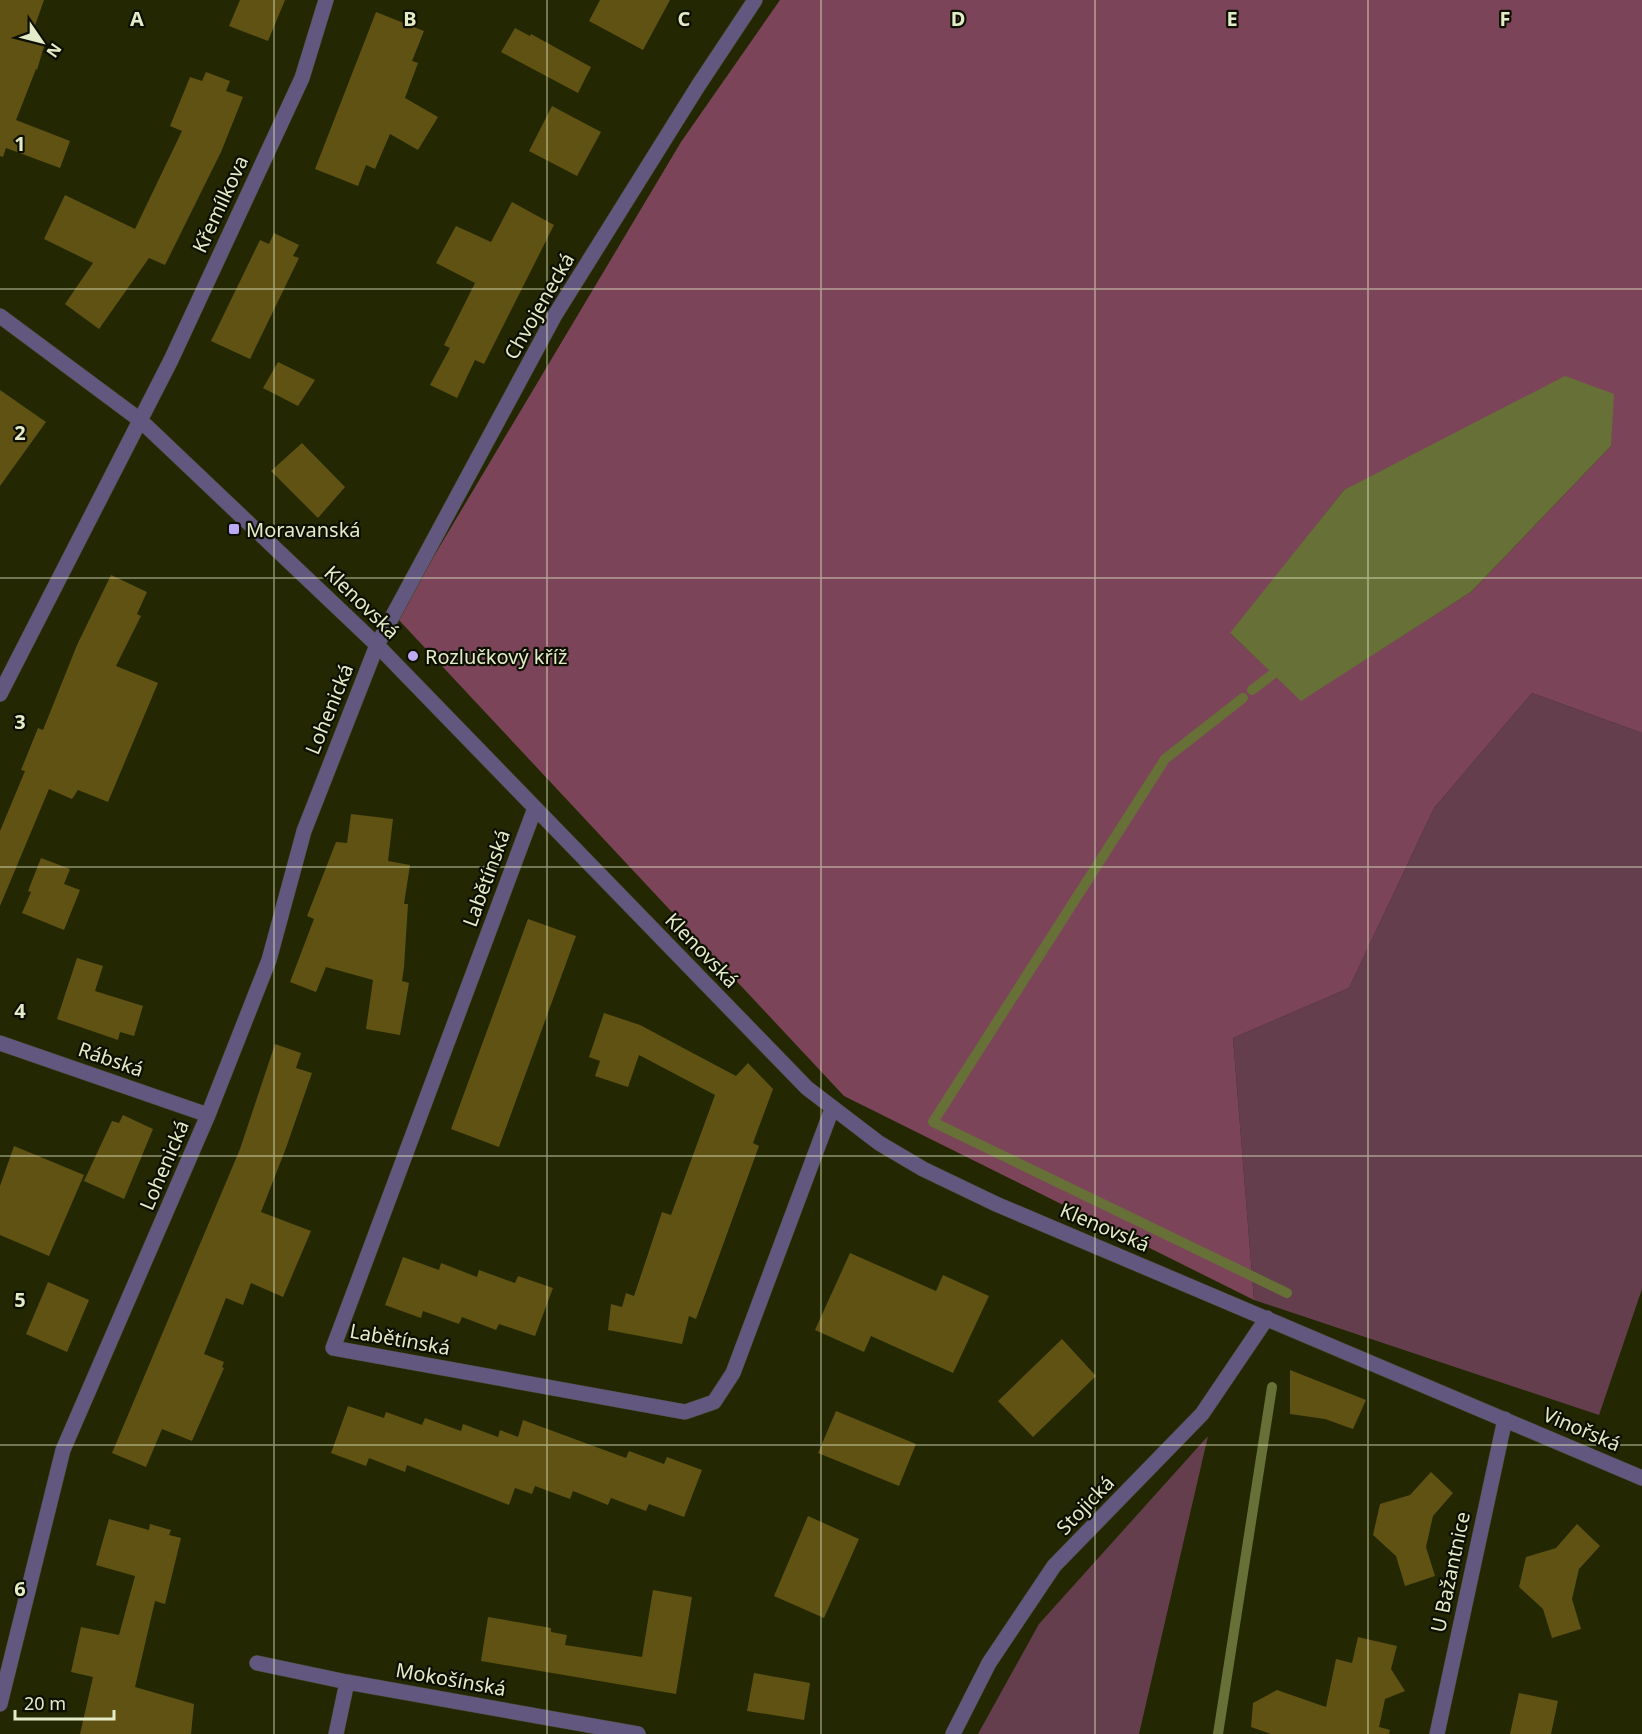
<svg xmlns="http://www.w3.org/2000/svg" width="1642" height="1734" viewBox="0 0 1642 1734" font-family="'Noto Sans',sans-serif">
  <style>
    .green { fill: #643e4c }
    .forest { fill: #7c4459; fill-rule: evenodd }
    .water { fill: #677037 }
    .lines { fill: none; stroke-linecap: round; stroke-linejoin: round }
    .stream { stroke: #677037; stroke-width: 10 }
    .building { fill: #605213 }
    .minor-casing { stroke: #3e431f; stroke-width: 16 }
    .minor { stroke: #62577f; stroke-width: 15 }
    .grid { fill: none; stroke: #e4ebc8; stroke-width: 1.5; stroke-opacity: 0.55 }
    .poi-dot { fill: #bea9f5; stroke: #0d1000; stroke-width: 2 }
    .labels { text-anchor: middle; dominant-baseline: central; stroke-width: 4.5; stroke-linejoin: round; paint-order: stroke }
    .street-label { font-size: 20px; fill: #e4ebc8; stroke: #0d1000 }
    .poi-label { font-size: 20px; fill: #e4ebc8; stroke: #0d1000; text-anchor: start }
    .grid-label { font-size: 20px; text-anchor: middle; font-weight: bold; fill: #e4ebc8; stroke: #0d1000; stroke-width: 4.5; stroke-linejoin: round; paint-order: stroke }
  </style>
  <rect width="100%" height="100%" fill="#232803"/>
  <!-- green -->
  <path class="green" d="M 1532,693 L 1642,733 L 1642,1289 L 1599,1415 L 1254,1300 L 1233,1038 L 1349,988 L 1434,808 Z
    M 1208,1436 L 1139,1734 L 978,1734 L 1039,1624 Z"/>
  <!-- forest -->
  <path class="forest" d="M 780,0 L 1642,0 L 1642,733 L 1532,693 L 1434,808 L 1349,988 L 1233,1038 L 1254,1300 L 844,1096 L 397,618 L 681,142 ZM 1611,446 L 1471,592 L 1301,700 L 1231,634 L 1344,490 Z"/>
  <!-- water -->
  <path class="water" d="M 1565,376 L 1614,394 L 1611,446 L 1471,592 L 1301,701 L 1230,633 L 1344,490 Z"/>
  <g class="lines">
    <!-- stream -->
    <path class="stream" d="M 1252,690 L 1273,674
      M 1243,698 L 1165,759 L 933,1122 L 1287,1293
      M 1218,1734 L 1272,1387"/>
  </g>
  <!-- building -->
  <path class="building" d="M 0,0 L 44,0 L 31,37 L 45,43 L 37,70 L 36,69 L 16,120 L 70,141 L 60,168 L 6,148 L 3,157 L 0,156 Z
    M 240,0 L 285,0 L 268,41 L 229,26 Z
    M 600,0 L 670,0 L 643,50 L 589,21 Z
    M 376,12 L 424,31 L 412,61 L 418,63 L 405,98 L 438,117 L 418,150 L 390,134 L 375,169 L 366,165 L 358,186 L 315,169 Z
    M 515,28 L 530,36 L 531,34 L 591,67 L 578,93 L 501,52 Z
    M 206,72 L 230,81 L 226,91 L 243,97 L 221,152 L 165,265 L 149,258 L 99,329 L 65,304 L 93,263 L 44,239 L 65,195 L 135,229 L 182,131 L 170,126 L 190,77 L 202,81 Z
    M 552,106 L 601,132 L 577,176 L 529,151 Z
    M 512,202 L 554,225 L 484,364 L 475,360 L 457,398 L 430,385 L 450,348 L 444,345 L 475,283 L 436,263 L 456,226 L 491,242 Z
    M 274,233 L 299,245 L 293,256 L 299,258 L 250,359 L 211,341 L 260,240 L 269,244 Z
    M 278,362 L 315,380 L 298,406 L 263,388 Z
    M 0,390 L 46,422 L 0,486 Z
    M 302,443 L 345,487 L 318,518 L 271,471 Z
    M 111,575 L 147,592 L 137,614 L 141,616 L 116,666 L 158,683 L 108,802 L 78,790 L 72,799 L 49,789 L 0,906 L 0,831 L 25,771 L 21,770 L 38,728 L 43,730 L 77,645 Z
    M 351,814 L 393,819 L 388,861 L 410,865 L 404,904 L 408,904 L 404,967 L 402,981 L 409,983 L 400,1035 L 366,1029 L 373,980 L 326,967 L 316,992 L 290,982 L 314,919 L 307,916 L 336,842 L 347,843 Z
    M 41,858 L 70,869 L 64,884 L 80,890 L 64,930 L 22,913 L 31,892 L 28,891 Z
    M 528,919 L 576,936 L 499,1147 L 451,1129 Z
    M 77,958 L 103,966 L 95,991 L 143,1006 L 134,1036 L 120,1032 L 118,1040 L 57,1019 Z
    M 604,1013 L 640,1025 L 736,1076 L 748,1063 L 773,1089 L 753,1143 L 759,1146 L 696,1319 L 689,1316 L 682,1344 L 608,1330 L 611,1304 L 622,1307 L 626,1293 L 634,1296 L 662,1212 L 671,1215 L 715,1095 L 639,1055 L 628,1087 L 595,1076 L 600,1061 L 589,1057 Z
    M 275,1044 L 301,1053 L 296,1068 L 312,1073 L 286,1148 L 261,1212 L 311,1231 L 283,1297 L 251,1283 L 243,1305 L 226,1298 L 204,1354 L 224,1362 L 222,1367 L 224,1368 L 192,1441 L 162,1429 L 146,1467 L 112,1453 L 240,1149 Z
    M 123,1115 L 153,1129 L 124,1199 L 84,1181 L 112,1121 L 119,1123 Z
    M 14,1146 L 84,1175 L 49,1256 L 0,1235 L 0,1186 Z
    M 850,1253 L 936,1291 L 943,1275 L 989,1296 L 953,1373 L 871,1336 L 864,1352 L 815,1330 Z
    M 403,1257 L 439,1270 L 441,1263 L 477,1277 L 479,1270 L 515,1283 L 518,1276 L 553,1288 L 535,1336 L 499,1324 L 496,1330 L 462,1317 L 459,1324 L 423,1311 L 421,1318 L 385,1305 Z
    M 48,1282 L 89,1300 L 67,1352 L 26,1334 Z
    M 1062,1339 L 1096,1376 L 1033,1437 L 998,1401 Z
    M 1290,1370 L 1366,1400 L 1353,1429 L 1325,1419 L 1290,1414 Z
    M 348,1406 L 384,1418 L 386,1412 L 422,1425 L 425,1418 L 461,1431 L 463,1424 L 498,1437 L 500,1430 L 518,1437 L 523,1420 L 626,1458 L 629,1451 L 664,1464 L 667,1457 L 702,1470 L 684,1517 L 649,1504 L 646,1511 L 611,1498 L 608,1505 L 573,1491 L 570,1499 L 535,1486 L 532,1494 L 515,1488 L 509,1505 L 407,1465 L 405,1472 L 369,1458 L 366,1466 L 331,1453 Z
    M 836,1411 L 916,1444 L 899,1486 L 818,1453 Z
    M 1431,1472 L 1453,1493 L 1433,1516 L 1426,1547 L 1435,1576 L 1405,1586 L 1396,1556 L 1373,1535 L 1380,1504 L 1410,1495 Z
    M 808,1516 L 859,1539 L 824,1618 L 774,1596 Z
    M 109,1519 L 149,1530 L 150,1524 L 171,1530 L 169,1535 L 181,1538 L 165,1604 L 155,1601 L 135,1687 L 194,1704 L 191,1734 L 80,1734 L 93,1677 L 71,1672 L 81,1627 L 119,1635 L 135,1576 L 96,1565 Z
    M 1577,1524 L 1600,1546 L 1579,1569 L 1572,1599 L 1581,1629 L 1552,1638 L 1543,1609 L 1519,1587 L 1526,1557 L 1556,1548 Z
    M 653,1590 L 692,1597 L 676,1694 L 481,1661 L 488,1617 L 551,1628 L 551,1632 L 567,1635 L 565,1645 L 642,1657 Z
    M 1358,1637 L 1397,1646 L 1391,1669 L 1405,1691 L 1385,1699 L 1379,1727 L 1390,1730 L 1389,1734 L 1271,1734 L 1251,1727 L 1253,1703 L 1277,1690 L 1326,1707 L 1336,1659 L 1352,1663 Z
    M 754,1673 L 810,1683 L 804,1720 L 747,1711 Z
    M 1519,1693 L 1558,1701 L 1551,1734 L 1510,1734 Z"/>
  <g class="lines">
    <defs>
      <path id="minor" d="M 0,316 L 140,420 L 377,645 L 807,1088 L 879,1143 L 923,1169 L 996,1204 L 1642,1478
        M 0,694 L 171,360 L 302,78 L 326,0
        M 535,808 L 333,1348 L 685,1412 L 714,1402 L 733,1373 L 832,1109
        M 0,1043 L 208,1115
        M 257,1663 L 347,1682 L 638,1734
        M 0,1704 L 63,1450 L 208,1115 L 269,960 L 304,831 L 377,645 L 555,315 L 698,86 L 755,0
        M 336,1734 L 347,1682
        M 953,1734 L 989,1663 L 1054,1566 L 1202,1414 L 1267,1318
        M 1437,1734 L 1505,1419"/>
    </defs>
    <!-- minor casing -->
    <use href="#minor" class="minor-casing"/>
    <!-- minor -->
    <use href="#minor" class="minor"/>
  </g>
  <!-- grid -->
  <path class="grid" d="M 274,0 L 274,1734M 547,0 L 547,1734M 821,0 L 821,1734M 1095,0 L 1095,1734M 1368,0 L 1368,1734M 0,289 L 1642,289M 0,578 L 1642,578M 0,867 L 1642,867M 0,1156 L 1642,1156M 0,1445 L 1642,1445"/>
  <!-- markers -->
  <g class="poi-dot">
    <rect x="228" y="523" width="12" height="12" rx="3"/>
    <circle cx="413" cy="656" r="6"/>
  </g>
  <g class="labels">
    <!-- street labels -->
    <g class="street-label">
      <text transform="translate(220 204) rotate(-65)">Křemílkova</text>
      <text transform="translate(539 306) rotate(-60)">Chvojenecká</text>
      <text transform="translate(362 602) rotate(44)">Klenovská</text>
      <text transform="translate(329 709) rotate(-68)">Lohenická</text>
      <text transform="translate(486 878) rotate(-70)">Labětínská</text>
      <text transform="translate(702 950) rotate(46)">Klenovská</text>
      <text transform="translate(111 1059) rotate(19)">Rábská</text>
      <text transform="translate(164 1165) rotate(-67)">Lohenická</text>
      <text transform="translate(1105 1227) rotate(23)">Klenovská</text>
      <text transform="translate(400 1339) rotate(10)">Labětínská</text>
      <text transform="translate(1582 1429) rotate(23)">Vinořská</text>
      <text transform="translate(1085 1505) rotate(-46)">Stojická</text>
      <text transform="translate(1450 1572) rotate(-78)">U Bažantnice</text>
      <text transform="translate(451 1679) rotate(10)">Mokošínská</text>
    </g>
    <!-- poi labels -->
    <g class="poi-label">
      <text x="246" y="529">Moravanská</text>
      <text x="425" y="656">Rozlučkový kříž</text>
    </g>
  </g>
  <g class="grid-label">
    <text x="137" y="26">A</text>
    <text x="410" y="26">B</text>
    <text x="684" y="26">C</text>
    <text x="958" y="26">D</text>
    <text x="1232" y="26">E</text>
    <text x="1505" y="26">F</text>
    <text x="20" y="151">1</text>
    <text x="20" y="440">2</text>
    <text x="20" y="729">3</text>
    <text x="20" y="1018">4</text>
    <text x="20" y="1307">5</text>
    <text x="20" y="1596">6</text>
  </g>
  <!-- north arrow -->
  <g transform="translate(42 42) rotate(125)" stroke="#0d1000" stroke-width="4.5" paint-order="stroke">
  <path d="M0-4.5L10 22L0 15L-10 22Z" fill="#e4ebc8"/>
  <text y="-9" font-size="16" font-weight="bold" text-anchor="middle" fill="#e4ebc8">N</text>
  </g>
  <!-- scale -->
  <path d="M15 1710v9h99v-9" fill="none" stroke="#e4ebc8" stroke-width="3"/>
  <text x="24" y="1710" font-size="18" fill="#e4ebc8" stroke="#0d1000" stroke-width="4.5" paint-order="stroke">20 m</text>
</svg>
